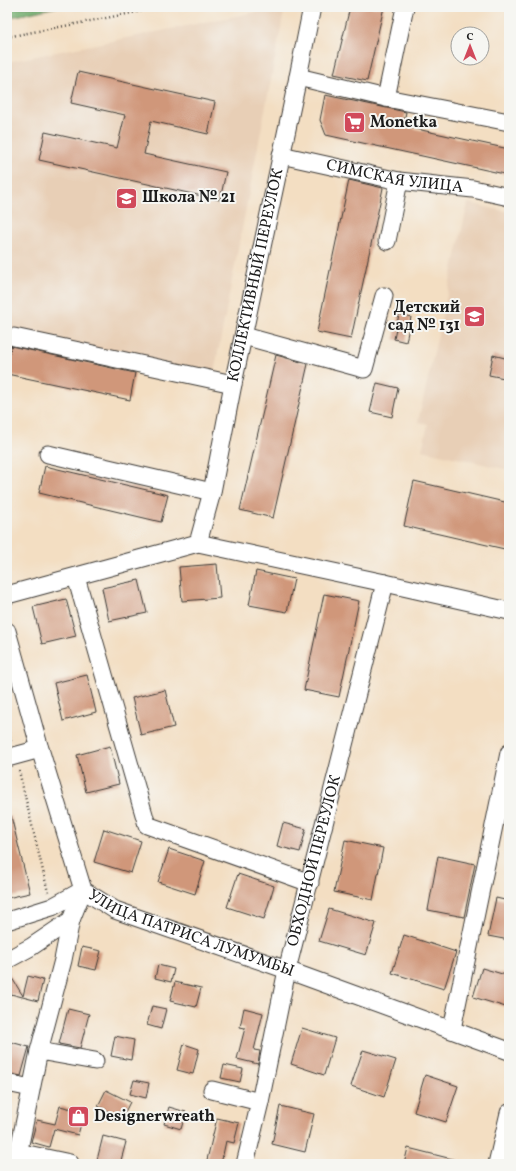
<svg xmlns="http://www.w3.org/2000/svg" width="516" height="1171" viewBox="0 0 516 1171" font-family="Vollkorn,serif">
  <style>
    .built { fill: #e8cfb6 }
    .forest { fill: #72ad6d; stroke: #476444 }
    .building { fill: #d0977a }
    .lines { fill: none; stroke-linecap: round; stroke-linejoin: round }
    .minor-casing { stroke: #3c3935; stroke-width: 19 }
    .path { stroke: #3c3935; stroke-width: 2.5; stroke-dasharray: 1 3; stroke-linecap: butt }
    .minor { stroke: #fff; stroke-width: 17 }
    .labels { text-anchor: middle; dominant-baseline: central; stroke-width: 4; stroke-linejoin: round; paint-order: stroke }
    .poi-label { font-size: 16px; font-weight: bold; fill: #1c1c1c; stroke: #f6f6f2; text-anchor: start }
    .street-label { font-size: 16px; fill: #1c1c1c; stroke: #f6f6f2 }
  </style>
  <rect width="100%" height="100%" fill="#f6f6f2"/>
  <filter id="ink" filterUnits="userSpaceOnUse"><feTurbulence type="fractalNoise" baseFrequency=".025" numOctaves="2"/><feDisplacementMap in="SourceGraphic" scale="8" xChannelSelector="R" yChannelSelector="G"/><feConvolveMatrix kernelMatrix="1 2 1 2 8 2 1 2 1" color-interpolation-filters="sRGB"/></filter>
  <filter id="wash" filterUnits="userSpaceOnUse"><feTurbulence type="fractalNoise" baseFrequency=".012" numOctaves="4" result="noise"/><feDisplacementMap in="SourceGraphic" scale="16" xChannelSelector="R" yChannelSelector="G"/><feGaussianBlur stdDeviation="0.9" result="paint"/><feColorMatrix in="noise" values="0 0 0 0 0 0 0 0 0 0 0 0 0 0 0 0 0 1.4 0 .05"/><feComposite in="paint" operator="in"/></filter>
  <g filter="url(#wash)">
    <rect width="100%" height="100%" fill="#f3dec2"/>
    <!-- built -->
    <path class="built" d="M 281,7 L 285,7 L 213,378 L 7,334 L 7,62 Z
      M 468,203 L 509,212 L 509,470 L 422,450 L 428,424 L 418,422 Z"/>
    <!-- forest -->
    <path class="forest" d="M 7,7 L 57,7 L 7,18 Z"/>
    <g id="blocks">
      <!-- building -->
      <path class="building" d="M 350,7 L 384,7 L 367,81 L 334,74 Z
        M 78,72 L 215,102 L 208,134 L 151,121 L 144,154 L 226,172 L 220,200 L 39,160 L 45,132 L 117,148 L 125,115 L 71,103 Z
        M 325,95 L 406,112 L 403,126 L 509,149 L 509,175 L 326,135 L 320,120 Z
        M 349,180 L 383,188 L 351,339 L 317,332 Z
        M 399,314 L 411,317 L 406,342 L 394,339 Z
        M 11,346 L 135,373 L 130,400 L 7,374 L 7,366 Z
        M 276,355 L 308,364 L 273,518 L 240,510 Z
        M 493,355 L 509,359 L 509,379 L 489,375 Z
        M 377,383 L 398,388 L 392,417 L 370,412 Z
        M 45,466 L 168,495 L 161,522 L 39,493 Z
        M 414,481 L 509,503 L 509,550 L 404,526 Z
        M 217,564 L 220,598 L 182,601 L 179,567 Z
        M 256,571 L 294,579 L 287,612 L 249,605 Z
        M 139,580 L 147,613 L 109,621 L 102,588 Z
        M 324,594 L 359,601 L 339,697 L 304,690 Z
        M 66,599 L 76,636 L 42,644 L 33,607 Z
        M 87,675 L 96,712 L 63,721 L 54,683 Z
        M 165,690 L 174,727 L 141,735 L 132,698 Z
        M 110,746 L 119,784 L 86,792 L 77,755 Z
        M 7,816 L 11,816 L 30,893 L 7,898 Z
        M 283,823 L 306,829 L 300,852 L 277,846 Z
        M 104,829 L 141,841 L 131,873 L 94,862 Z
        M 345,840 L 383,848 L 373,900 L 334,892 Z
        M 169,849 L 205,861 L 195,894 L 158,882 Z
        M 438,856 L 475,864 L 464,917 L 428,910 Z
        M 238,874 L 274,886 L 264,919 L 227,907 Z
        M 496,898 L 509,901 L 509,940 L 488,936 Z
        M 329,909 L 376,923 L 366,955 L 319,941 Z
        M 404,935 L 456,952 L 444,989 L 392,973 Z
        M 82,947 L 101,951 L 96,970 L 78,966 Z
        M 158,965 L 174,969 L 171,982 L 155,978 Z
        M 482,968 L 509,976 L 509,1008 L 473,997 Z
        M 7,970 L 23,996 L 28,976 L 43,980 L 38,1001 L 7,993 Z
        M 175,982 L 201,988 L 196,1007 L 170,1001 Z
        M 152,1006 L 166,1009 L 161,1029 L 147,1025 Z
        M 244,1008 L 263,1013 L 254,1050 L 260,1051 L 258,1064 L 237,1059 L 245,1028 L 240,1027 Z
        M 68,1009 L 89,1014 L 80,1048 L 59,1044 Z
        M 302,1028 L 335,1038 L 324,1075 L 291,1064 Z
        M 115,1036 L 134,1040 L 131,1060 L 111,1056 Z
        M 7,1041 L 29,1047 L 21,1076 L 7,1073 Z
        M 184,1044 L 199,1049 L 193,1074 L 177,1070 Z
        M 363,1050 L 396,1060 L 384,1097 L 351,1086 Z
        M 224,1065 L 243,1069 L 240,1082 L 221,1078 Z
        M 425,1075 L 458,1086 L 446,1122 L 414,1112 Z
        M 134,1080 L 149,1083 L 146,1098 L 130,1094 Z
        M 106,1090 L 130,1102 L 122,1118 L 98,1106 Z
        M 60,1106 L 84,1112 L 78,1135 L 54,1129 L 49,1147 L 31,1142 L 37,1120 L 55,1124 Z
        M 280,1106 L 314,1114 L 305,1152 L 272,1144 Z
        M 169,1107 L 186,1112 L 181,1129 L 164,1124 Z
        M 217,1118 L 239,1123 L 234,1143 L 226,1141 L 221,1164 L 206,1164 Z
        M 103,1136 L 126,1142 L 120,1164 L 109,1164 L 97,1160 Z
        M 408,1148 L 456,1160 L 456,1164 L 404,1164 Z"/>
    </g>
  </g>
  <g filter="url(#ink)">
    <use href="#blocks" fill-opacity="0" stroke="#3c3935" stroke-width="1"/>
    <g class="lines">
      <defs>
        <g id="minor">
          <path d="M 298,77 L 386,98 L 509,122"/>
          <path d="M 386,98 L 405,7"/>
          <path id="s1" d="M 281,155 L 399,181 L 473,189 L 509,197"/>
          <path d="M 387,241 L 399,181"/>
          <path d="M 244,336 L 364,369 L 384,296"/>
          <path d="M 14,337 L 233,384"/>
          <path d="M 48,454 L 212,492"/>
          <path id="s2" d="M 198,543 L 212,492 L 233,384 L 298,77 L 312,7"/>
          <path d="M 76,577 L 147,825 L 310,883"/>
          <path d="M 7,595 L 198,543 L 385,583 L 509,611"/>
          <path id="s3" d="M 7,631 L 40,749 L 83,890 L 115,910 L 287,970 L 509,1051"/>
          <path d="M 7,758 L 40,749"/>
          <path d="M 7,921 L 52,907 L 83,890"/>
          <path d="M 7,960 L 31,947 L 71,920 L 83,890"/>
          <path d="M 452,1029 L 509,753"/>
          <path d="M 39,1051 L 95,1061"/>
          <path d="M 7,1083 L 31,1088"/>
          <path d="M 212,1090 L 260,1102"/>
          <path d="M 18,1152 L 70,1163"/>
          <path d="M 16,1164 L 39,1051 L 63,960 L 71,920"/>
          <path id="s4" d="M 245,1164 L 260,1102 L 287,970 L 385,583"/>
          <path d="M 497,1164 L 509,1113"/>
        </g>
      </defs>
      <!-- minor casing -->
      <use href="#minor" class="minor-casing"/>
      <!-- path -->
      <path class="path" d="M 7,37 L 163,7
        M 7,725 L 11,741
        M 19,771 L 48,892"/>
      <!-- minor -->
      <use href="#minor" class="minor"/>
    </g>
  </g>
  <!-- icons -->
  <defs>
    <symbol id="supermarket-square" viewBox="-11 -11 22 22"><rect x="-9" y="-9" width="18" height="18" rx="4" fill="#d1495b" stroke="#f6f6f2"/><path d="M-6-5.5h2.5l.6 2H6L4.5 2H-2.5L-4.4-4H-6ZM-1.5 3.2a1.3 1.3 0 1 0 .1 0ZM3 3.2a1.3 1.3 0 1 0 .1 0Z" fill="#fff"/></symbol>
    <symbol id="school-square" viewBox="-11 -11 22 22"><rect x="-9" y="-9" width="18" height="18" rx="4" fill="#d1495b" stroke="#f6f6f2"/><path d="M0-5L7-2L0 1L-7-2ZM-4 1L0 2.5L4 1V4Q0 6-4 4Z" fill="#fff"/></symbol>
    <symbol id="shop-square" viewBox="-11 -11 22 22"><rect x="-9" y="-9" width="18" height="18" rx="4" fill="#d1495b" stroke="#f6f6f2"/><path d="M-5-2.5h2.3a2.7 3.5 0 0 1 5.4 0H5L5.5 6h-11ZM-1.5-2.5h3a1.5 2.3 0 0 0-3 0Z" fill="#fff"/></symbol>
  </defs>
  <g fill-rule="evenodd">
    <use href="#supermarket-square" x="342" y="110" width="25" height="25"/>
    <use href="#school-square" x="114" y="186" width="25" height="25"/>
    <use href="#school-square" x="462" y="304" width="25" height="25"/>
    <use href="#shop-square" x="66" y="1104" width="25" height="25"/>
  </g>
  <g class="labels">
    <!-- poi labels -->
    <g class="poi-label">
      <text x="370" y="123">Monetka</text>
      <text x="142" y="198">Школа № 21</text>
      <text x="460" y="308" text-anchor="end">Детский<tspan x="460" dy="18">сад № 131</tspan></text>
      <text x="94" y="1117">Designerwreath</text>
    </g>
    <!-- street labels -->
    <g class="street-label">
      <text stroke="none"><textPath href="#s1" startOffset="116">СИМСКАЯ УЛИЦА</textPath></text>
      <text stroke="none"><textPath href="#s2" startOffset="274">КОЛЛЕКТИВНЫЙ ПЕРЕУЛОК</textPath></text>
      <text stroke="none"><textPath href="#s4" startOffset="311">ОБХОДНОЙ ПЕРЕУЛОК</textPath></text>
      <text stroke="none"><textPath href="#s3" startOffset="387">УЛИЦА ПАТРИСА ЛУМУМБЫ</textPath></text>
    </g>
  </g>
  <!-- margin -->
  <rect width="516" height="1171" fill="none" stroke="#f6f6f2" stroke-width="24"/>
  <!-- north arrow -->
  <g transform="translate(470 46)"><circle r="19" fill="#f6f6f2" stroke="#9f9f9c"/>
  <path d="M0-3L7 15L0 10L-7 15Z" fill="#d1495b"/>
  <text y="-6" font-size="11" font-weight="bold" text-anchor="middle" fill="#1c1c1c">С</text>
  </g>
</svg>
